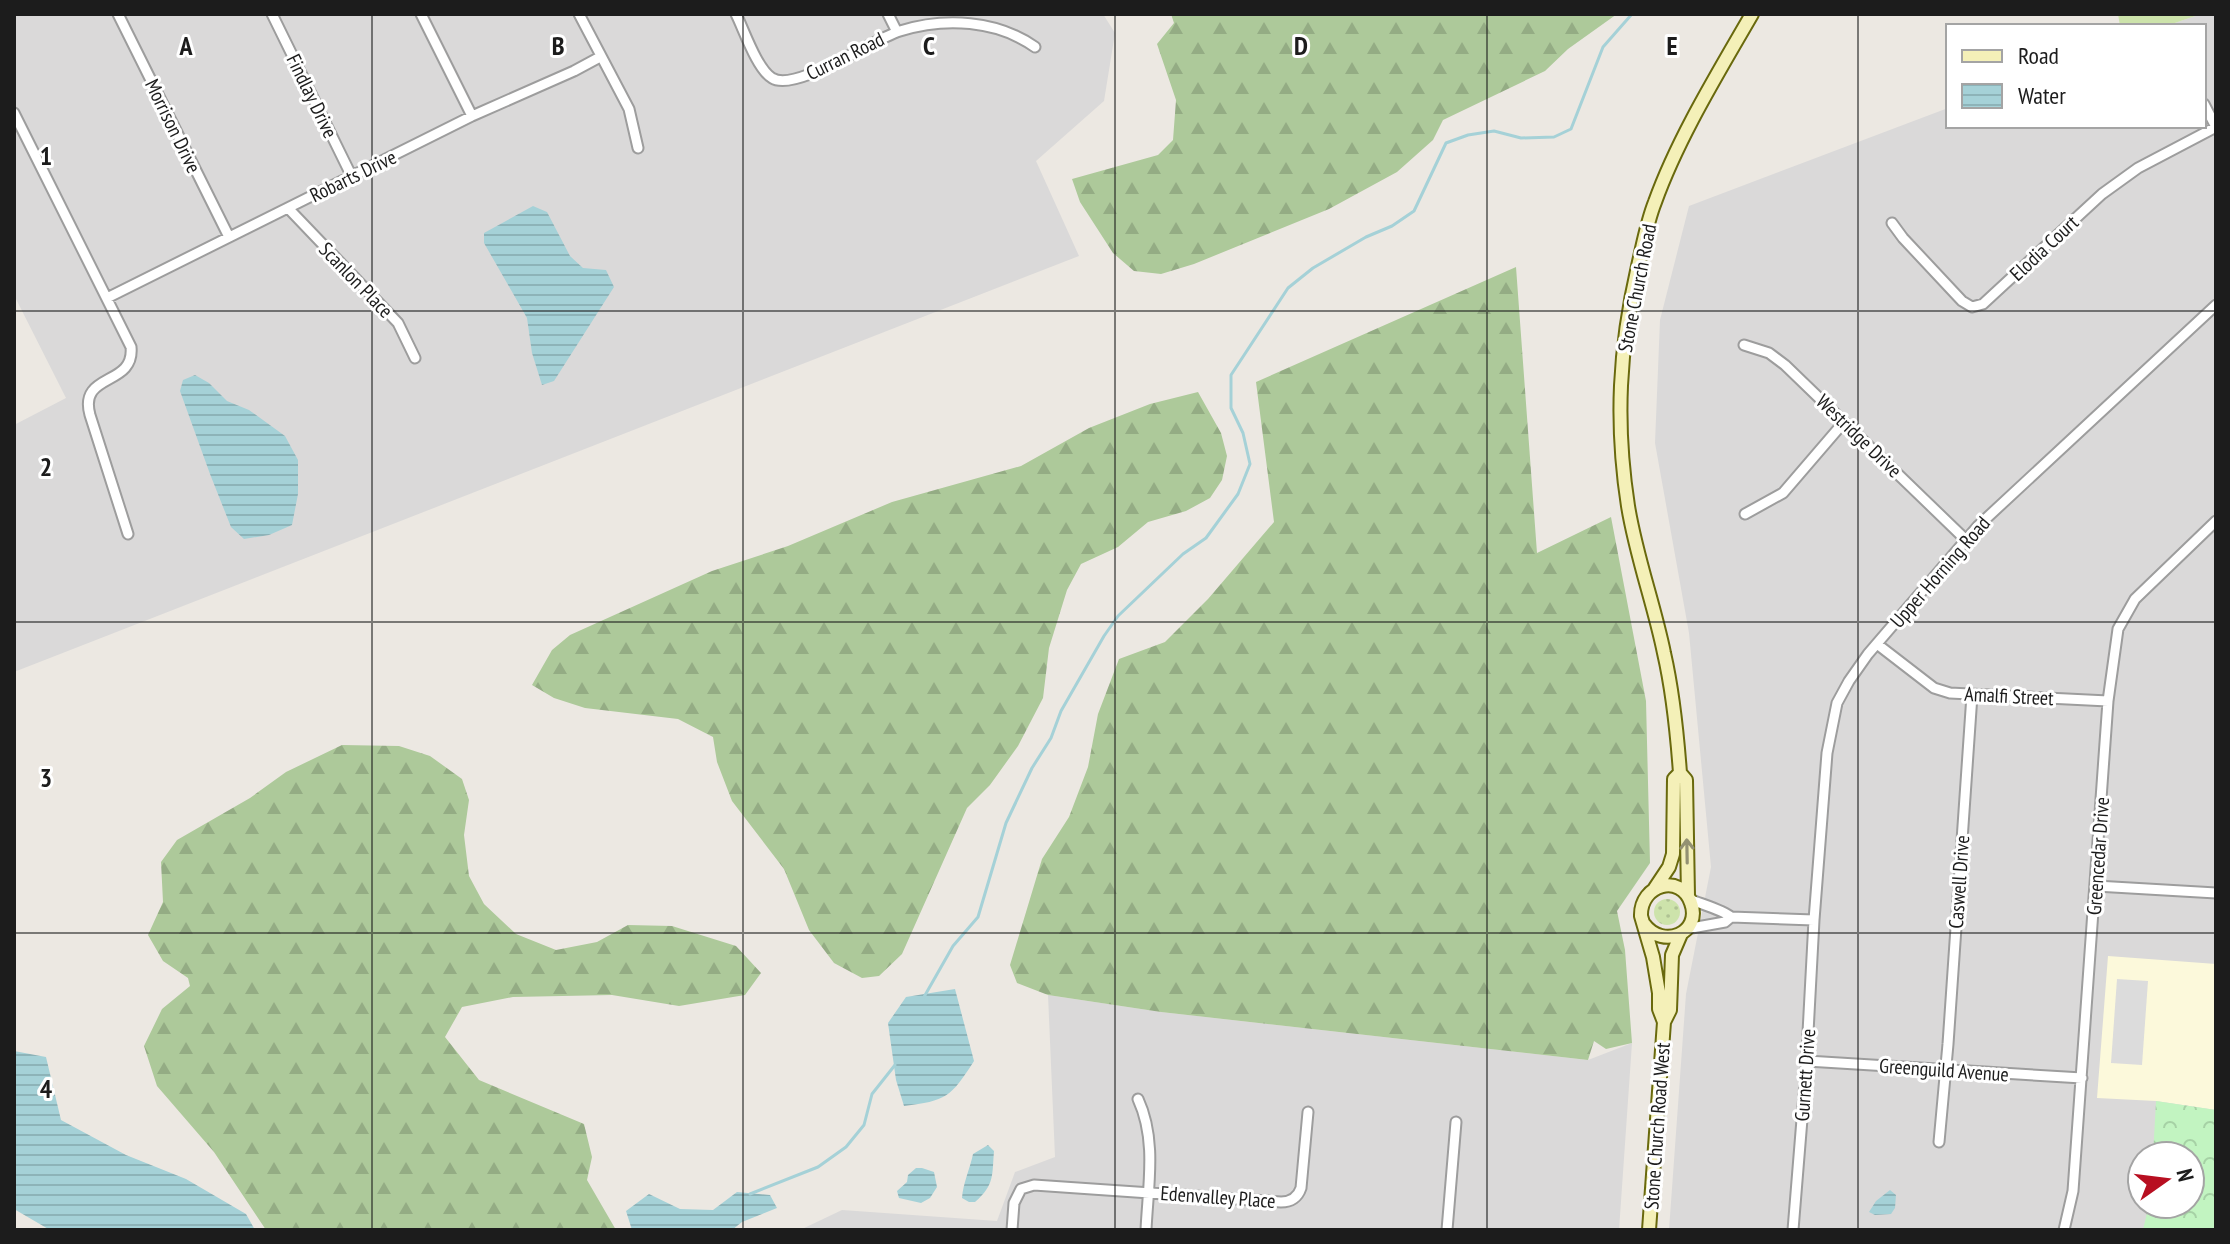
<svg xmlns="http://www.w3.org/2000/svg" width="2230" height="1244" viewBox="0 0 2230 1244" font-family="'PT Sans Narrow',sans-serif">
  <style>
    .residential { fill: #dad9d9; fill-rule: evenodd }
    .education { fill: #fcf9db }
    .grass { fill: url(#grass-tufts) }
    .forest { fill: url(#forest-firs) }
    .park { fill: url(#park-crowns) }
    .garden { fill: url(#garden-dots) }
    .parking { fill: #dcdcdc }
    .water { fill: url(#water-rules) }
    .lines { fill: none; stroke-linecap: round; stroke-linejoin: round }
    .stream { stroke: #a5d1d7; stroke-width: 3 }
    .minor-casing { stroke: #9d9d9d; stroke-width: 13 }
    .secondary-casing { stroke: #69690d; stroke-width: 16 }
    .minor { stroke: #fff; stroke-width: 9 }
    .secondary { stroke: #f4f0b8; stroke-width: 12 }
    .oneway { stroke: #939172 }
    .grid { fill: none; stroke: #1c1c1c; stroke-width: 2; stroke-opacity: 0.55 }
    .labels { text-anchor: middle; dominant-baseline: central; stroke-width: 6; stroke-linejoin: round; paint-order: stroke }
    .street-label { font-size: 20px; fill: #1c1c1c; stroke: #fff }
    .grid-label { font-size: 26px; text-anchor: middle; font-weight: bold; fill: #1c1c1c; stroke: #fff; stroke-width: 6; stroke-linejoin: round; paint-order: stroke }
  </style>
  <defs>
    <pattern id="grass-tufts" width="24" height="20" patternUnits="userSpaceOnUse" patternTransform="scale(2)"><rect width="24" height="20" fill="#cde3ab"/><path d="M3 7l-1-3M5 7V3M7 7l1-3M15 17l-1-3M17 17v-4M19 17l1-3" fill="none" stroke="#afc293"/></pattern>
    <pattern id="forest-firs" width="22" height="20" patternUnits="userSpaceOnUse" patternTransform="scale(2)"><rect width="22" height="20" fill="#adc99a"/><path d="M5 1l3.5 6h-7zM16 11l3.5 6h-7z" fill="#94ac84"/></pattern>
    <pattern id="park-crowns" width="20" height="18" patternUnits="userSpaceOnUse" patternTransform="scale(2)"><rect width="20" height="18" fill="#c2f4c1"/><path d="M2 6a3 3 0 1 1 6 0M12 15a3 3 0 1 1 6 0" fill="none" stroke="#a6d1a5"/></pattern>
    <pattern id="garden-dots" width="8" height="8" patternUnits="userSpaceOnUse" patternTransform="scale(2)"><rect width="8" height="8" fill="#cde3ab"/><path d="M2 2h.1M6 6h.1" fill="none" stroke="#afc293" stroke-width="1.8" stroke-linecap="round"/></pattern>
    <pattern id="water-rules" width="6" height="5" patternUnits="userSpaceOnUse" patternTransform="scale(2)"><rect width="6" height="5" fill="#a5d1d7"/><path d="M0 2.5h6" fill="none" stroke="#8db3b8"/></pattern>
  </defs>
  <rect width="100%" height="100%" fill="#ece8e2"/>
  <!-- residential -->
  <path class="residential" d="M 14,14 L 1103,14 L 1115,33 L 1104,101 L 1036,161 L 1079,256 L 14,672 L 14,425 L 66,398 L 14,295 Z
    M 2201,14 L 2216,14 L 2216,1230 L 1669,1230 L 1686,994 L 1711,867 L 1689,633 L 1655,443 L 1660,320 L 1689,206 L 1948,108 L 1948,126 L 2204,126 L 2204,26 L 2166,26 ZM 2142,1156 L 2190,1156 L 2190,1204 L 2142,1204 Z
    M 1048,995 L 1161,1012 L 1588,1060 L 1632,1043 L 1619,1230 L 800,1230 L 842,1210 L 997,1221 L 1015,1172 L 1055,1157 Z"/>
  <!-- education -->
  <path class="education" d="M 2108,956 L 2216,964 L 2216,1110 L 2156,1101 L 2097,1098 Z"/>
  <!-- grass -->
  <path class="grass" d="M 2118,14 L 2201,14 L 2166,26 L 2120,26 Z"/>
  <!-- forest -->
  <path class="forest" d="M 1171,14 L 1617,14 L 1568,49 L 1545,71 L 1443,120 L 1433,140 L 1397,172 L 1329,209 L 1194,264 L 1161,274 L 1134,271 L 1113,253 L 1080,202 L 1072,179 L 1158,155 L 1173,140 L 1176,100 L 1157,44 L 1174,23 Z
    M 1516,267 L 1537,553 L 1611,517 L 1646,701 L 1650,863 L 1617,911 L 1625,950 L 1632,1043 L 1606,1049 L 1594,1041 L 1588,1060 L 1161,1012 L 1048,995 L 1017,983 L 1010,965 L 1042,859 L 1069,817 L 1088,767 L 1098,714 L 1119,659 L 1165,642 L 1208,599 L 1274,522 L 1256,382 Z
    M 1198,392 L 1221,433 L 1227,456 L 1222,480 L 1210,498 L 1186,511 L 1148,522 L 1118,547 L 1081,564 L 1067,590 L 1049,648 L 1043,698 L 1018,746 L 990,785 L 967,808 L 902,954 L 879,976 L 862,978 L 834,963 L 809,930 L 784,869 L 732,801 L 717,762 L 713,737 L 678,719 L 585,708 L 554,698 L 532,685 L 552,650 L 570,635 L 712,571 L 788,546 L 892,502 L 1021,466 L 1089,428 L 1150,404 Z
    M 342,745 L 399,746 L 430,756 L 462,779 L 469,800 L 464,835 L 469,876 L 484,904 L 516,934 L 556,950 L 597,942 L 628,925 L 672,926 L 736,946 L 761,973 L 745,995 L 679,1006 L 612,995 L 513,997 L 462,1007 L 445,1037 L 479,1080 L 584,1124 L 592,1157 L 587,1180 L 616,1230 L 266,1230 L 214,1152 L 157,1086 L 144,1046 L 162,1009 L 190,986 L 188,978 L 163,961 L 148,935 L 163,902 L 161,862 L 177,840 L 250,798 L 286,772 Z"/>
  <!-- park -->
  <path class="park" d="M 2156,1101 L 2216,1110 L 2216,1230 L 2143,1230 L 2149,1204 L 2190,1204 L 2190,1156 L 2153,1156 Z"/>
  <!-- garden -->
  <path class="garden" d="M1654 912a13 13 0 1 1 26 0a13 13 0 1 1-26 0Z"/>
  <!-- parking -->
  <path class="parking" d="M 2117,979 L 2148,981 L 2142,1065 L 2111,1063 Z"/>
  <!-- water -->
  <path class="water" d="M 533,206 L 547,212 L 570,256 L 583,268 L 606,270 L 614,287 L 554,381 L 542,385 L 532,353 L 527,318 L 484,243 L 484,233 Z
    M 195,375 L 209,383 L 227,401 L 249,410 L 285,436 L 298,460 L 298,494 L 292,525 L 269,535 L 244,539 L 231,527 L 210,474 L 180,391 L 183,380 Z
    M 955,989 L 974,1061 C 951,1097 946,1101 904,1106 L 896,1080 L 888,1023 L 906,997 Z
    M 14,1051 L 46,1057 L 61,1120 L 126,1155 L 186,1179 L 246,1214 L 255,1230 L 50,1230 L 14,1209 Z
    M 988,1145 L 994,1151 C 992,1174 995,1185 975,1202 L 969,1202 L 962,1198 C 963,1183 970,1169 973,1154 Z
    M 916,1168 L 922,1168 L 934,1172 L 937,1187 L 930,1198 L 921,1203 L 899,1198 L 897,1191 L 907,1182 L 908,1175 Z
    M 1890,1190 L 1896,1195 L 1895,1208 L 1891,1214 L 1875,1215 L 1869,1212 L 1876,1201 Z
    M 737,1192 L 770,1195 L 777,1208 L 742,1222 L 732,1230 L 632,1230 L 626,1211 L 649,1194 L 680,1209 L 713,1210 Z"/>
  <g class="lines">
    <!-- stream -->
    <path class="stream" d="M 924,997 L 953,946 L 978,917 L 1006,823 L 1032,768 L 1051,738 L 1061,711 L 1104,636 L 1118,616 L 1183,554 L 1206,538 L 1238,494 L 1250,464 L 1243,433 L 1231,408 L 1231,375 L 1288,288 L 1313,268 L 1366,237 L 1392,226 L 1414,211 L 1446,143 L 1468,135 L 1494,131 L 1521,138 L 1554,137 L 1571,129 L 1603,47 L 1632,14
      M 750,1194 L 818,1167 L 846,1147 L 864,1125 L 872,1094 L 895,1065"/>
    <defs>
      <path id="minor" d="M 118,14 L 229,237
        M 272,14 L 352,177
        M 421,14 L 472,116
        M 579,14 L 629,109 L 638,148
        M 736,14 C 744,30 757,69 772,78 C 795,93 873,39 900,31 C 945,17 997,20 1035,47
        M 888,14 L 897,32
        M 14,113 L 131,347 C 135,387 78,372 90,415 L 128,534
        M 288,208 L 398,323 L 415,358
        M 1892,223 L 1903,238 L 1962,301 L 1972,307 L 1983,304 L 2102,194 L 2138,168 L 2216,127 L 2204,104
        M 107,298 L 472,116 L 574,71 L 600,57
        M 1744,345 L 1769,353 L 1785,365 L 1965,539
        M 1745,514 L 1783,493 L 1844,422
        M 1877,644 L 1934,688 L 1950,693 L 2108,701
        M 2096,886 L 2216,893
        M 1689,899 C 1701,904 1723,910 1731,917
        M 1686,929 L 1725,922 L 1731,917 L 1814,920
        M 1807,1061 L 2082,1078
        M 1138,1099 C 1157,1140 1148,1186 1146,1230
        M 1939,1142 L 1948,1044 L 1972,695
        M 1012,1230 L 1014,1203 L 1021,1189 L 1034,1185 L 1281,1202 C 1291,1202 1298,1197 1301,1188 L 1308,1112
        M 1447,1230 L 1456,1122
        M 1793,1230 L 1806,1070 L 1814,920 L 1827,753 L 1837,703 L 1849,681 L 1868,654 L 1978,526 L 2216,305
        M 2064,1230 L 2073,1191 L 2108,701 L 2118,629 L 2135,599 L 2216,521"/>
      <path id="secondary" d="M 1655,888 L 1669,867 L 1673,854 L 1674,779 L 1680,773
        M 1688,896 L 1686,780 L 1680,773 C 1677,732 1673,692 1664,653 C 1654,604 1636,556 1628,506 C 1615,422 1619,349 1638,266 C 1643,245 1647,222 1655,202 C 1678,138 1718,73 1752,14
        M 1644,924 C 1663,950 1702,933 1691,903 C 1681,873 1640,884 1641,916 L 1653,957 L 1659,993 L 1659,1009 L 1664,1022 L 1649,1230
        M 1664,1022 L 1670,1010 L 1672,955 L 1681,934"/>
    </defs>
    <!-- minor casing -->
    <use href="#minor" class="minor-casing"/>
    <!-- secondary casing -->
    <use href="#secondary" class="secondary-casing"/>
    <!-- minor -->
    <use href="#minor" class="minor"/>
    <!-- secondary -->
    <use href="#secondary" class="secondary"/>
  </g>
  <!-- one-way arrows -->
  <defs><path id="oneway-shaft" d="M-6 0H5M1.5-3L5.5 0L1.5 3" fill="none" stroke-width="1.6" stroke-linecap="round" stroke-linejoin="round" transform="scale(2)"/></defs>
  <use class="oneway" href="#oneway-shaft" transform="translate(1687 851) rotate(-91)"/>
  <!-- grid -->
  <path class="grid" d="M 372,14 L 372,1230M 743,14 L 743,1230M 1115,14 L 1115,1230M 1487,14 L 1487,1230M 1858,14 L 1858,1230M 14,311 L 2216,311M 14,622 L 2216,622M 14,933 L 2216,933"/>
  <g class="labels">
    <!-- street labels -->
    <g class="street-label">
      <text transform="translate(845 56) rotate(-26)">Curran Road</text>
      <text transform="translate(312 96) rotate(64)">Findlay Drive</text>
      <text transform="translate(173 126) rotate(64)">Morrison Drive</text>
      <text transform="translate(353 176) rotate(-26)">Robarts Drive</text>
      <text transform="translate(2044 248) rotate(-43)">Elodia Court</text>
      <text transform="translate(356 280) rotate(46)">Scanlon Place</text>
      <text transform="translate(1637 288) rotate(-79)">Stone Church Road</text>
      <text transform="translate(1859 436) rotate(44)">Westridge Drive</text>
      <text transform="translate(1940 572) rotate(-49)">Upper Horning Road</text>
      <text transform="translate(2009 696) rotate(3)">Amalfi Street</text>
      <text transform="translate(2098 856) rotate(-86)">Greencedar Drive</text>
      <text transform="translate(1959 882) rotate(-86)">Caswell Drive</text>
      <text transform="translate(1944 1070) rotate(4)">Greenguild Avenue</text>
      <text transform="translate(1805 1075) rotate(-86)">Gurnett Drive</text>
      <text transform="translate(1657 1126) rotate(-86)">Stone Church Road West</text>
      <text transform="translate(1218 1197) rotate(4)">Edenvalley Place</text>
    </g>
  </g>
  <g class="grid-label">
    <text x="186" y="55">A</text>
    <text x="558" y="55">B</text>
    <text x="929" y="55">C</text>
    <text x="1301" y="55">D</text>
    <text x="1672" y="55">E</text>
    <text x="46" y="165">1</text>
    <text x="46" y="476">2</text>
    <text x="46" y="787">3</text>
    <text x="46" y="1098">4</text>
  </g>
  <!-- border -->
  <rect width="2230" height="1244" fill="none" stroke="#1c1c1c" stroke-width="32"/>
  <!-- legend -->
  <rect x="1946" y="24" width="260" height="104" fill="#ffffff" stroke="#a4a4a4" stroke-width="2"/>
  <rect x="1962" y="50" width="40" height="12" fill="#f4f0b8" stroke="#a4a4a4" stroke-width="2"/>
  <text x="2018" y="64" font-size="24" fill="#1c1c1c">Road</text>
  <rect x="1962" y="84" width="40" height="24" fill="url(#water-rules)" stroke="#a4a4a4" stroke-width="2"/>
  <text x="2018" y="104" font-size="24" fill="#1c1c1c">Water</text>
  <!-- north arrow -->
  <g transform="translate(2166 1180) rotate(76)"><circle r="38" fill="#ffffff" stroke="#a4a4a4" stroke-width="2"/>
  <path d="M0-6L14 30L0 20L-14 30Z" fill="#b80f21"/>
  <text y="-12" font-size="22" font-weight="bold" text-anchor="middle" fill="#1c1c1c">N</text>
  </g>
</svg>
